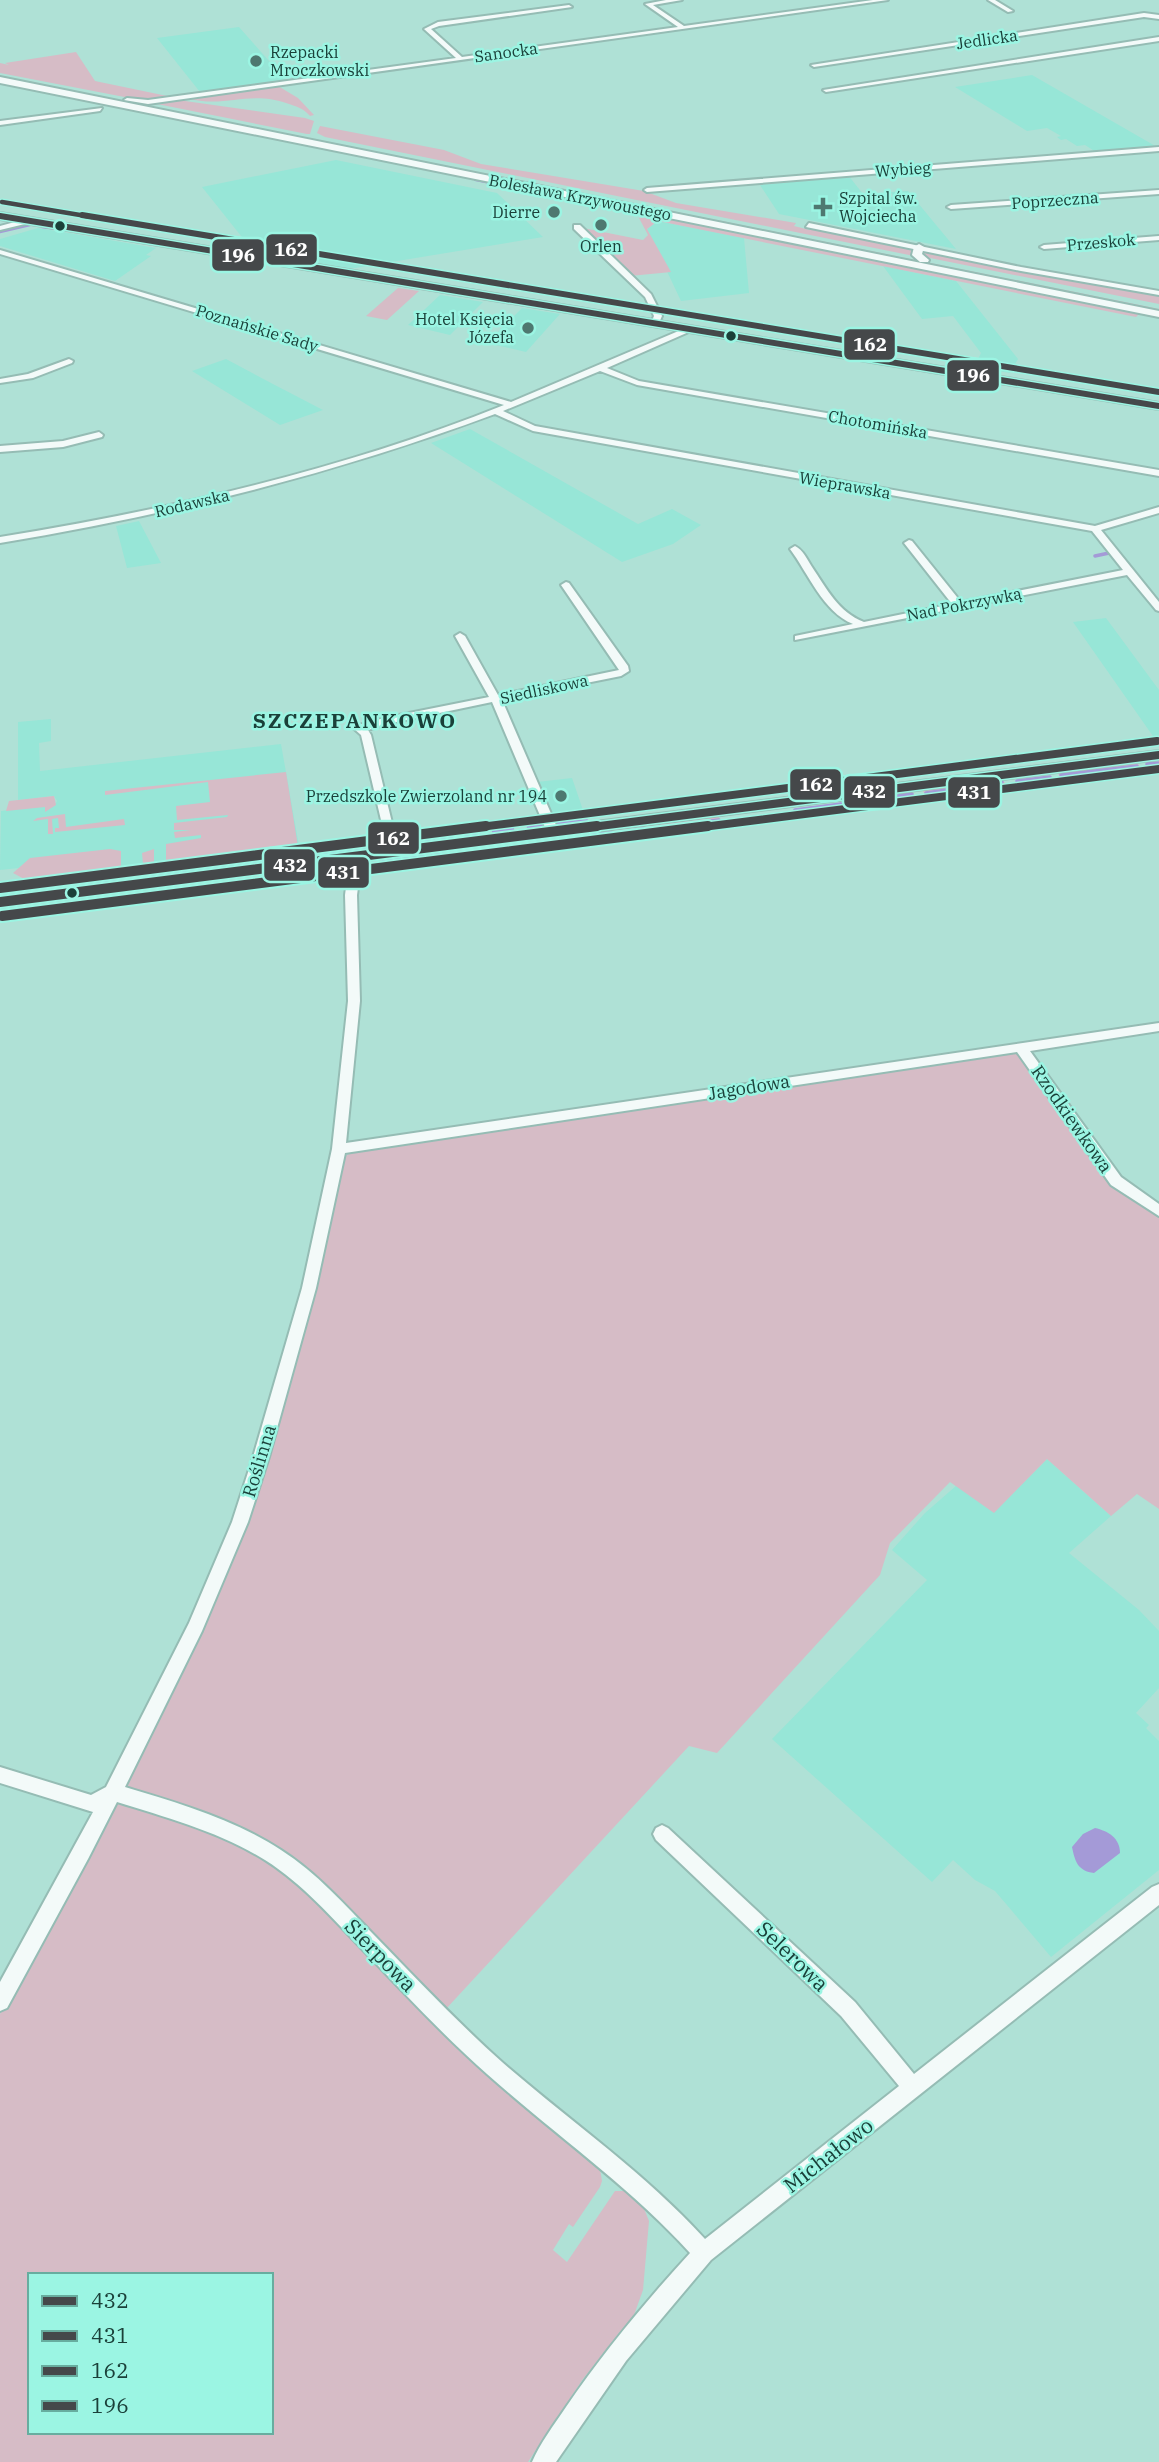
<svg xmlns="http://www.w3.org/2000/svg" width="1159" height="2462" viewBox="0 0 1159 2462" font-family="'IBM Plex Serif',serif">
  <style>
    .built { fill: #97e6d7 }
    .green { fill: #d6bcc6; fill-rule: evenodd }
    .water { fill: #a49ad7 }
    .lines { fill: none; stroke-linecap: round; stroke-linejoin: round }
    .stream-far3 { stroke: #a49ad7; stroke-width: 2 }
    .stream-far2 { stroke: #a49ad7; stroke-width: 2.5 }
    .stream-far1 { stroke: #a49ad7; stroke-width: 3.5 }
    .stream { stroke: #a49ad7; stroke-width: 4.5 }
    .street-casing { stroke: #95bcb4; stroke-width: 4 }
    .secondary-casing { stroke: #95bcb4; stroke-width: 4 }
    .street { fill: #f3faf9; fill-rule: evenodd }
    .secondary { fill: #f3faf9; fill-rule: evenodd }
    .bus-1-far1-casing { stroke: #9bf5e3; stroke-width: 11 }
    .bus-1-casing { stroke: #9bf5e3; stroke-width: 14 }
    .bus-2-far1-casing { stroke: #9bf5e3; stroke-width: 11 }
    .bus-2-casing { stroke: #9bf5e3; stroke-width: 14 }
    .bus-3-far3-casing { stroke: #9bf5e3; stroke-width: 7 }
    .bus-3-far2-casing { stroke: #9bf5e3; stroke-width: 9 }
    .bus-3-far1-casing { stroke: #9bf5e3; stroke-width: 11 }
    .bus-3-casing { stroke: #9bf5e3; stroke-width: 14 }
    .bus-4-far1-casing { stroke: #9bf5e3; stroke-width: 7 }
    .bus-4-casing { stroke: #9bf5e3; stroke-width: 9 }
    .bus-1-far1 { stroke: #45484a; stroke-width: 8 }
    .bus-1 { stroke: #45484a; stroke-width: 10 }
    .bus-2-far1 { stroke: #45484a; stroke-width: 8 }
    .bus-2 { stroke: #45484a; stroke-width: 10 }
    .bus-3-far3 { stroke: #45484a; stroke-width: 4.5 }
    .bus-3-far2 { stroke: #45484a; stroke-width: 6 }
    .bus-3-far1 { stroke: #45484a; stroke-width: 8 }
    .bus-3 { stroke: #45484a; stroke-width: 10 }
    .bus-4-far1 { stroke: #45484a; stroke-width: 4.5 }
    .bus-4 { stroke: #45484a; stroke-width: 6 }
    .poi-dot { fill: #4e7870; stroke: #9bf5e3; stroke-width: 2.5 }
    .bus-dot { fill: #1a4039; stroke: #9bf5e3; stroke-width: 2.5 }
    .labels { text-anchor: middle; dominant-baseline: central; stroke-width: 5; stroke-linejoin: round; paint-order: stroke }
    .far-street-label { font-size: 16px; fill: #1a4039; stroke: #9bf5e3 }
    .far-poi-label { font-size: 16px; fill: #1a4039; stroke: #9bf5e3; text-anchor: end }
    .street-label { font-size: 18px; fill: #1a4039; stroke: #9bf5e3 }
    .far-district-label { font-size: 21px; font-weight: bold; letter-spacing: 2px; fill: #1a4039; stroke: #9bf5e3 }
    .near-street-label { font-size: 21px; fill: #1a4039; stroke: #9bf5e3 }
    .line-badge { stroke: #9bf5e3; stroke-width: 2.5 }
    .badge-label { font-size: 19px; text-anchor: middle; font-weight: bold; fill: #fff }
  </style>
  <rect width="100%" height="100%" fill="#afe1d6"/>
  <!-- built -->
  <path class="built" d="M 239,27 L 286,80 L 200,92 L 157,38 Z
    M 1032,75 L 1157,147 L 1096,152 L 1085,145 L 1077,146 L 1066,139 L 1061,140 L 1057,137 L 1061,136 L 1047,128 L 1027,131 L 955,87 Z
    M 336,160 L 497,193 L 543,237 L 343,270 L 257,256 L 202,187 Z
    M 848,175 L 867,199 L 893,197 L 891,192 L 908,191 L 956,249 L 779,214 L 758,182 Z
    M 658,221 L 744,238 L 749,293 L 681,301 L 647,229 Z
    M 38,228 L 69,233 L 156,248 L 146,255 L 151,256 L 115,281 L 0,246 L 0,239 Z
    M 883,266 L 956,281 L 1018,359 L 1010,373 L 974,367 L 981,353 L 953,316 L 922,319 Z
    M 440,295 L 483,302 L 450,335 L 408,325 Z
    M 522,308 L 560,314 L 526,352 L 487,343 Z
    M 226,359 L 271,383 L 323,410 L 280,425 L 192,371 Z
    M 470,429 L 638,524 L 672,509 L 701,525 L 673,544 L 622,562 L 431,443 Z
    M 139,521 L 161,563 L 127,568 L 116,526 Z
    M 1106,618 L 1159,690 L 1159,738 L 1155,739 L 1073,622 Z
    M 51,719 L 51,741 L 39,743 L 40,771 L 281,744 L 299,846 L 30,880 L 28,867 L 0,870 L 1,811 L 55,805 L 57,801 L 54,796 L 18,800 L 18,722 Z
    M 572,778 L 583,810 L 550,815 L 537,782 Z
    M 1047,1459 L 1111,1516 L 1069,1553 L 1139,1610 L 1159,1631 L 1159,1688 L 1136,1713 L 1149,1725 L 1146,1728 L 1159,1741 L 1159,1870 L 1051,1957 L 995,1891 L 975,1880 L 953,1860 L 932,1882 L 772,1739 L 927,1580 L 892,1550 L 925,1513 L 957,1485 L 994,1512 Z"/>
  <!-- green -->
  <path class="green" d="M 76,52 L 95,81 L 172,97 L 140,100 L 0,73 L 0,63 L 9,65 L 5,63 Z
    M 0,76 L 1159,309 L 1159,312 L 0,79 Z
    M 278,86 L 298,98 L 314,115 L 310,116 C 302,107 297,107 286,103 C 248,90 224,109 187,98 Z
    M 178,100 L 305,118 L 314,121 L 310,134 L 307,134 L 152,103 Z
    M 320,126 L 444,150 L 481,164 L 644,191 L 676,203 L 796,223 L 794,226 L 810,230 L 818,228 L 912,248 L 914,256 L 325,137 L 317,133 Z
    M 649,215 L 1159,316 L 1159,318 L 1139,314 L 1136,317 L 658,221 L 647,229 L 671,272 L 630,276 L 583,228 L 643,240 L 648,235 L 639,218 Z
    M 924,250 L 1034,273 L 1159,294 L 1159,304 L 930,258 L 923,256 L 920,251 Z
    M 398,288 L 419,291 L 387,320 L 366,316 Z
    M 1135,761 L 1143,769 L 1062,780 L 1057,772 Z
    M 286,772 L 298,846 L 314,845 L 149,866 L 143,864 L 142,853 L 154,849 L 154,863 L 166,862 L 166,844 L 201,838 L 201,835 L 175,838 L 174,832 L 191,830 L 174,830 L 174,823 L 227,817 L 228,815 L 177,820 L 176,806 L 210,802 L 208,782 L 105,795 L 105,791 Z
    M 1001,778 L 1006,784 L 1005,787 L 927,797 L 922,790 Z
    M 910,790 L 917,798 L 854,806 L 850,799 Z
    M 54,796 L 56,805 L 45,812 L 45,807 L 6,811 L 9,801 Z
    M 65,814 L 66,827 L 124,819 L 125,825 L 55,832 L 55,828 L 59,828 L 58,818 L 52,819 L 53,834 L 48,834 L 48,819 L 33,821 L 37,818 Z
    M 717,814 L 722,823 L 665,831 L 662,823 Z
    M 315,847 L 316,851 L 201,863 L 150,872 L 149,867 Z
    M 110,849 L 121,851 L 121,870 L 28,881 L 13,873 L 30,858 Z
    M 316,852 L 315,859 L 154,879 L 150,877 L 150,874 L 202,865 Z
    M 422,852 L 426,861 L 361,869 L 375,859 Z
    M 286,870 L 287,878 L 228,885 L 227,877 Z
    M 117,899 L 111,906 L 0,920 L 12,910 Z
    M 1017,1051 L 1117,1186 L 1159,1217 L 1159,1509 L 1137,1494 L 1111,1516 L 1047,1459 L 994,1513 L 950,1482 L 890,1543 L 880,1575 L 717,1753 L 689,1746 L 445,2010 L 319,1880 L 124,1787 C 157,1719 193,1651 223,1582 C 280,1446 315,1302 342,1158 L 356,1150 Z
    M 117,1796 L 209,1830 L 260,1854 L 310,1891 L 599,2163 L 602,2181 L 600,2187 L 573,2227 L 569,2224 L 553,2250 L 567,2262 L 615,2191 L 626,2191 L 643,2206 L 649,2221 L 643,2290 L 634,2315 L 583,2379 L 528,2462 L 0,2462 L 0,2014 ZM 30,2275 L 271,2275 L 271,2432 L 30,2432 Z"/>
  <!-- water -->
  <path class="water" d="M 1095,1828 C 1108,1831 1120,1838 1120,1853 L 1094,1873 C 1078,1871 1075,1862 1072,1847 L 1083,1834 Z"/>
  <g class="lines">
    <!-- stream-far3 -->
    <path class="stream-far3" d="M 475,180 L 583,202"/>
    <!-- stream-far2 -->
    <path class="stream-far2" d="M 42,227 L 65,230
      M 0,232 L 30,225"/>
    <!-- stream-far1 -->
    <path class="stream-far1" d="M 1095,556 L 1109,553
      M 1147,764 L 1159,763
      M 1061,775 L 1137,766
      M 1017,781 L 1050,777
      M 926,793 L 1002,782
      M 854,802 L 912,794
      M 795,810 L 841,804
      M 556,823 L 587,821
      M 671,826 L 719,820
      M 529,827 L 542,825"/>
    <!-- stream -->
    <path class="stream" d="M 529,827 L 534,826
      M 494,831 L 512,829
      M 634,831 L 645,829
      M 464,835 L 479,833
      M 590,836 L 611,833
      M 441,838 L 451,837
      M 396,844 L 433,839
      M 324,853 L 383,846
      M 433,854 L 441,853
      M 384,861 L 424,855
      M 153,876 L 313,855
      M 79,882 L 118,880"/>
    <defs>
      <path id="street" d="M 666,0 L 682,0 L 653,5 L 684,26 L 873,0 L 888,0 L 148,104 L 124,100 L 127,98 L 148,100 L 456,58 L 424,29 L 438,22 L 569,5 L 572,7 L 439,26 L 431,29 L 462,57 L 678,27 L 645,4 Z
        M 988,0 L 995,0 L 1013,11 L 1008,12 Z
        M 1144,13 L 1159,15 L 1159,19 L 1144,17 L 814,67 L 811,65 Z
        M 1159,37 L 1159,41 L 826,92 L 823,90 Z
        M 102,108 L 100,111 L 0,125 L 0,121 Z
        M 1159,147 L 1159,151 L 647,192 L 644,190 L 647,188 Z
        M 1159,190 L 1159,194 L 951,209 L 947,207 L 951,205 Z
        M 26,219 L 29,223 L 0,230 L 0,226 Z
        M 809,223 L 1021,267 L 1159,291 L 1159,295 L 1021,271 L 806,227 Z
        M 574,225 L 580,225 L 651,294 L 662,316 L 658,325 L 651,323 L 654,316 L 645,297 L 574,229 Z
        M 1159,236 L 1159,240 L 1044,249 L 1040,247 L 1044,245 Z
        M 0,250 L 511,402 L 688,327 L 691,327 L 691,331 L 607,368 L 639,381 L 1159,470 L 1159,476 L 637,385 L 600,371 L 503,411 L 535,426 L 1095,526 L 1159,507 L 1159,513 L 1101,530 L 1159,602 L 1159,611 L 1156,610 L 1127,575 L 795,640 L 795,636 L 853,624 C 823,612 808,573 790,549 L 795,546 C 803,550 807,559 812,567 C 827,589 838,612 864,622 L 952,604 L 904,543 L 909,540 L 912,541 L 961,602 L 1123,570 L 1092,531 L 533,431 L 495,414 C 334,474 170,515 0,543 L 0,537 C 172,509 342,470 504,405 L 0,254 Z
        M 69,359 L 73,361 L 72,363 L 33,378 L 0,383 L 0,379 L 28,374 Z
        M 99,432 L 103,435 L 102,437 L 63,447 L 0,452 L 0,446 L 63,441 Z
        M 566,582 L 569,583 L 628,666 L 629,671 L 621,676 L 502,700 L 559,832 L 553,835 L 547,832 L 492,702 L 387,724 L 368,730 L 371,735 L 399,852 L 393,856 L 389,854 L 361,735 L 352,727 L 384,718 L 489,697 L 455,636 L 460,633 L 465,636 L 498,695 L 619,670 L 561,585 Z
        M 370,851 L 376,855 L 360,873 L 357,895 L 360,1001 L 346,1143 L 1159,1023 L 1159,1031 L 1030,1051 L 1121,1177 L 1159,1204 L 1159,1216 L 1111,1185 L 1017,1052 L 345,1153 L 316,1288 L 269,1457 L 248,1522 L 202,1631 L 125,1787 C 178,1803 234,1819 281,1850 C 317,1873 345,1905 374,1935 C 416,1978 457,2022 502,2062 C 570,2121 644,2172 705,2239 L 899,2086 L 841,2016 L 656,1840 L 653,1834 L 656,1828 L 662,1825 L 668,1828 L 855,2002 L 914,2074 L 1152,1887 L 1159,1884 L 1159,1905 L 711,2260 L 626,2361 L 556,2462 L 532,2462 C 540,2443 554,2425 566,2407 C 603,2353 645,2302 690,2253 C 629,2186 554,2134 487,2074 C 443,2035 403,1992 363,1950 C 332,1918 303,1884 265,1860 C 220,1832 168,1818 117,1802 L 88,1859 L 7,2008 L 0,2011 L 0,1982 L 93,1812 L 0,1783 L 0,1767 L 91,1795 L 106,1787 L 189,1623 L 232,1522 L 253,1457 L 302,1288 L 332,1149 L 348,1001 L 345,895 L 348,872 L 366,852 Z"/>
      <path id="secondary" d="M 0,77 L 1159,311 L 1159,317 L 0,83 Z
        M 0,213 L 1159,403 L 1159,409 L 0,219 Z
        M 919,244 L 924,247 L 922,254 L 929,260 L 928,262 L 920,262 L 912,255 L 914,247 Z
        M 1159,751 L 1159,759 L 0,907 L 0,897 Z"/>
    </defs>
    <!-- street casing -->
    <use href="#street" class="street-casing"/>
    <!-- secondary casing -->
    <use href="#secondary" class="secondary-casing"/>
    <!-- street -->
    <use href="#street" class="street"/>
    <!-- secondary -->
    <use href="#secondary" class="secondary"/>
    <defs>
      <path id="bus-1-far1" d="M 584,828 L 1159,755"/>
      <path id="bus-1" d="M 0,902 L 597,826"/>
      <path id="bus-2-far1" d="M 695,828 L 1159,769"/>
      <path id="bus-2" d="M 2,916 L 708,826"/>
      <path id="bus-3-far3" d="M 2,202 L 92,217"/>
      <path id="bus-3-far2" d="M 82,215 L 1159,392"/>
      <path id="bus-3-far1" d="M 472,828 L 1157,741"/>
      <path id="bus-3" d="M 0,888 L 486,826"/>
      <path id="bus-4-far1" d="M 0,216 L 5,217"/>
      <path id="bus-4" d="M 0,216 L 1159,406"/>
    </defs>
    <!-- bus-1-far1 casing -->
    <use href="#bus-1-far1" class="bus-1-far1-casing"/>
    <!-- bus-1 casing -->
    <use href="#bus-1" class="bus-1-casing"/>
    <!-- bus-2-far1 casing -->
    <use href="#bus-2-far1" class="bus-2-far1-casing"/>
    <!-- bus-2 casing -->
    <use href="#bus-2" class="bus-2-casing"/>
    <!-- bus-3-far3 casing -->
    <use href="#bus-3-far3" class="bus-3-far3-casing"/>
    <!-- bus-3-far2 casing -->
    <use href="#bus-3-far2" class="bus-3-far2-casing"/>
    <!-- bus-3-far1 casing -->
    <use href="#bus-3-far1" class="bus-3-far1-casing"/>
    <!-- bus-3 casing -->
    <use href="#bus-3" class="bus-3-casing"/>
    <!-- bus-4-far1 casing -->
    <use href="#bus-4-far1" class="bus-4-far1-casing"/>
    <!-- bus-4 casing -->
    <use href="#bus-4" class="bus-4-casing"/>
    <!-- bus-1-far1 -->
    <use href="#bus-1-far1" class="bus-1-far1"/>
    <!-- bus-1 -->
    <use href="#bus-1" class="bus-1"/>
    <!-- bus-2-far1 -->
    <use href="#bus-2-far1" class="bus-2-far1"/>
    <!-- bus-2 -->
    <use href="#bus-2" class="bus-2"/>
    <!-- bus-3-far3 -->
    <use href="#bus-3-far3" class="bus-3-far3"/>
    <!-- bus-3-far2 -->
    <use href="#bus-3-far2" class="bus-3-far2"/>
    <!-- bus-3-far1 -->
    <use href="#bus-3-far1" class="bus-3-far1"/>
    <!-- bus-3 -->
    <use href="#bus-3" class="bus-3"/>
    <!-- bus-4-far1 -->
    <use href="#bus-4-far1" class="bus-4-far1"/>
    <!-- bus-4 -->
    <use href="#bus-4" class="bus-4"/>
  </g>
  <!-- markers -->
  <g class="poi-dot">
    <circle cx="256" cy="61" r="7"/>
    <path d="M819.5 196.5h7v7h7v7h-7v7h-7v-7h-7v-7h7z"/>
    <circle cx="554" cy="212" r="7"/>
    <circle cx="601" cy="225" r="7"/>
    <circle cx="528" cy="328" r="7"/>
    <circle cx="561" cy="796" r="7"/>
  </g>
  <g class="bus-dot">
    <circle cx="60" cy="226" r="6"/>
    <circle cx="731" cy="336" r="6"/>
    <circle cx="72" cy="893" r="6"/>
  </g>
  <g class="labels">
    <!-- far-street labels -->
    <g class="far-street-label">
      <text transform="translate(987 39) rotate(-8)">Jedlicka</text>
      <text transform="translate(506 52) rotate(-8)">Sanocka</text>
      <text transform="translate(903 169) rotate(-4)">Wybieg</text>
      <text transform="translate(580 197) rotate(11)">Bolesława Krzywoustego</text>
      <text transform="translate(1055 200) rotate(-4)">Poprzeczna</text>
      <text transform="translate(1101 242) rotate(-5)">Przeskok</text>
      <text transform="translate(257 328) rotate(17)">Poznańskie Sady</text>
      <text transform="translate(878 424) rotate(10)">Chotomińska</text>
      <text transform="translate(845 485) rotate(10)">Wieprawska</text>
      <text transform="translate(192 503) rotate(-13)">Rodawska</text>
      <text transform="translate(964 604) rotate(-11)">Nad Pokrzywką</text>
      <text transform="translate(544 689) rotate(-12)">Siedliskowa</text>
    </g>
    <!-- far-poi labels -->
    <g class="far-poi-label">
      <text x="270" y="52" text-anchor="start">Rzepacki<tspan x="270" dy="18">Mroczkowski</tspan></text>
      <text x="839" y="198" text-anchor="start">Szpital św.<tspan x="839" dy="18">Wojciecha</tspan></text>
      <text x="540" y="212">Dierre</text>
      <text x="601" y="246" text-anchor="middle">Orlen</text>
      <text x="514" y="319">Hotel Księcia<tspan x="514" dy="18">Józefa</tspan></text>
      <text x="547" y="796">Przedszkole Zwierzoland nr 194</text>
    </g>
    <!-- street labels -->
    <g class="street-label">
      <text transform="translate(749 1087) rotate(-9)">Jagodowa</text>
      <text transform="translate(1072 1119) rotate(55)">Rzodkiewkowa</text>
      <text transform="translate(259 1461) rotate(-73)">Roślinna</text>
    </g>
    <!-- far-district labels -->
    <g class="far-district-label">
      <text x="355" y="720">SZCZEPANKOWO</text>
    </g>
    <!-- near-street labels -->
    <g class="near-street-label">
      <text transform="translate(381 1955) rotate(46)">Sierpowa</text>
      <text transform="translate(793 1956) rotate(44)">Selerowa</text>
      <text transform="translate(828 2155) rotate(-38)">Michałowo</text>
    </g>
  </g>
  <g class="line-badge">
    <rect x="265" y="233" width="53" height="33" rx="7" fill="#45484a"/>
    <rect x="211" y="238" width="54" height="34" rx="7" fill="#45484a"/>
    <rect x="843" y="328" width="53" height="33" rx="7" fill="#45484a"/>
    <rect x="946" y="359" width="54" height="33" rx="7" fill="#45484a"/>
    <rect x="789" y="768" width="53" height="33" rx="7" fill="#45484a"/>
    <rect x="843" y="775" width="53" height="34" rx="7" fill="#45484a"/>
    <rect x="947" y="776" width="54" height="33" rx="7" fill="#45484a"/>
    <rect x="367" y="821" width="53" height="34" rx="7" fill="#45484a"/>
    <rect x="263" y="848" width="53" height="34" rx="7" fill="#45484a"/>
    <rect x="317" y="856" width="53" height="33" rx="7" fill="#45484a"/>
  </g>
  <g class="badge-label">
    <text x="291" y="256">162</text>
    <text x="238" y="262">196</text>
    <text x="870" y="351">162</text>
    <text x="973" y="382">196</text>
    <text x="816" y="791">162</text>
    <text x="869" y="798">432</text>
    <text x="974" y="799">431</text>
    <text x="393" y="845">162</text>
    <text x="290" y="872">432</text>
    <text x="343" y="879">431</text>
  </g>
  <!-- legend -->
  <rect x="28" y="2273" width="245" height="161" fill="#9bf5e3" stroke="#67ad9f" stroke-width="2"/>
  <rect x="42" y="2296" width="35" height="10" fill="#45484a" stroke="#67ad9f" stroke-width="2"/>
  <text x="91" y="2308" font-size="21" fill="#1a4039">432</text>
  <rect x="42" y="2331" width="35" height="10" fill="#45484a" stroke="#67ad9f" stroke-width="2"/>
  <text x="91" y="2343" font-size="21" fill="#1a4039">431</text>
  <rect x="42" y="2366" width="35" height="10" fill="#45484a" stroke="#67ad9f" stroke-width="2"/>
  <text x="91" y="2378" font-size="21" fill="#1a4039">162</text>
  <rect x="42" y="2401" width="35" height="10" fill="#45484a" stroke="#67ad9f" stroke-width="2"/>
  <text x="91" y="2413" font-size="21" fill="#1a4039">196</text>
</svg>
